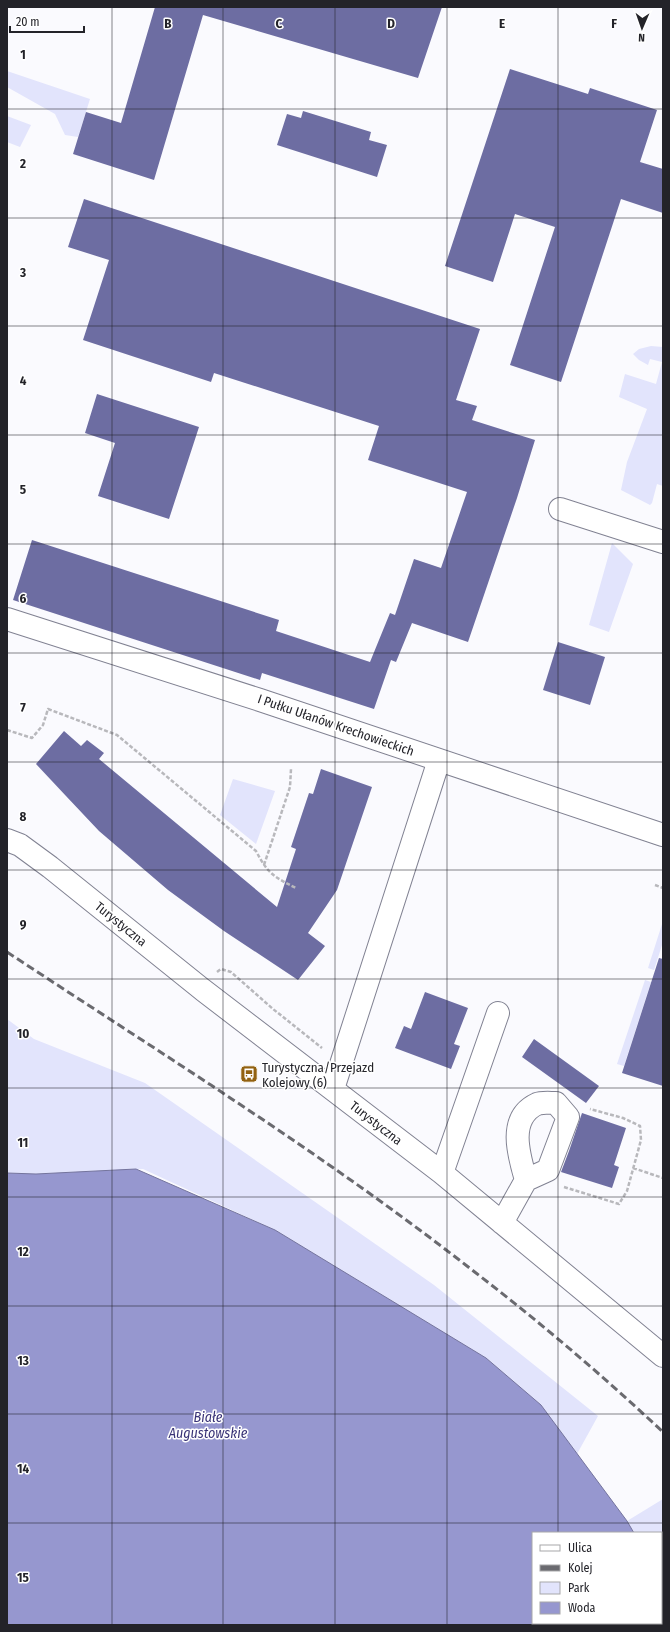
<svg xmlns="http://www.w3.org/2000/svg" width="670" height="1632" viewBox="0 0 670 1632" font-family="'Fira Sans Condensed',sans-serif">
  <style>
    .green { fill: #e2e4fc }
    .water { fill: #9697cf; stroke: #74749d }
    .building { fill: #6d6da2 }
    .lines { fill: none; stroke-linecap: round; stroke-linejoin: round }
    .minor-casing { stroke: #818292; stroke-width: 24 }
    .path { stroke: #b8b8bc; stroke-width: 2.5; stroke-dasharray: 4 2; stroke-linecap: butt }
    .minor { stroke: #fff; stroke-width: 22 }
    .rail { stroke: #6a6a6f; stroke-width: 3; stroke-dasharray: 8 4; stroke-linecap: butt }
    .grid { fill: none; stroke: #232329; stroke-width: 1; stroke-opacity: 0.55 }
    .labels { text-anchor: middle; dominant-baseline: central; stroke-width: 3; stroke-linejoin: round; paint-order: stroke }
    .street-label { font-size: 13px; fill: #232329; stroke: #fff }
    .poi-label { font-size: 13px; fill: #232329; stroke: #fff; text-anchor: start }
    .water-label { font-size: 14px; font-style: italic; fill: #393377; stroke: #fff }
    .grid-label { font-size: 13px; text-anchor: middle; font-weight: bold; fill: #232329; stroke: #fff; stroke-width: 3; stroke-linejoin: round; paint-order: stroke }
  </style>
  <rect width="100%" height="100%" fill="#fafafe"/>
  <!-- green -->
  <path class="green" d="M 7,71 L 90,99 L 78,137 L 65,135 L 55,114 L 7,87 Z
    M 7,116 L 31,125 L 20,147 L 7,142 Z
    M 651,346 L 663,347 L 663,486 L 657,484 L 652,503 L 650,505 L 621,490 L 627,462 L 647,409 L 619,397 L 625,374 L 656,384 L 662,362 L 650,359 L 648,365 L 639,360 L 633,354 L 639,349 Z
    M 612,543 L 633,564 L 609,632 L 589,625 Z
    M 233,779 L 275,791 L 256,844 L 220,815 Z
    M 663,921 L 663,942 L 654,970 L 648,968 Z
    M 645,980 L 651,982 L 624,1066 L 617,1064 Z
    M 7,1019 L 34,1039 L 145,1083 L 434,1285 L 598,1416 L 577,1454 L 541,1405 L 486,1358 L 275,1230 L 143,1169 L 36,1174 L 7,1173 Z
    M 663,1499 L 663,1588 L 661,1584 L 661,1533 L 634,1533 L 627,1521 Z"/>
  <!-- water -->
  <path class="water" d="M 136,1169 L 275,1230 L 486,1358 L 541,1405 L 627,1521 L 634,1533 L 533,1533 L 533,1623 L 661,1623 L 661,1584 L 663,1588 L 663,1625 L 7,1625 L 7,1173 L 36,1174 Z"/>
  <!-- building -->
  <path class="building" d="M 155,7 L 442,7 L 418,78 L 203,15 L 154,180 L 73,154 L 86,112 L 121,123 Z
    M 510,69 L 588,94 L 590,88 L 657,110 L 640,162 L 663,169 L 663,213 L 621,199 L 561,382 L 510,365 L 555,227 L 515,214 L 493,282 L 445,266 Z
    M 303,111 L 371,132 L 369,140 L 387,145 L 377,177 L 277,145 L 287,114 L 301,118 Z
    M 84,199 L 480,329 L 456,400 L 477,406 L 472,420 L 535,440 L 517,498 L 468,642 L 412,623 L 396,662 L 391,660 L 374,709 L 262,673 L 260,680 L 13,600 L 32,540 L 279,620 L 276,631 L 370,662 L 390,613 L 395,615 L 414,559 L 441,568 L 467,492 L 368,460 L 379,426 L 214,373 L 211,382 L 83,340 L 109,260 L 68,247 Z
    M 97,394 L 199,427 L 169,519 L 98,496 L 115,443 L 85,433 Z
    M 558,642 L 605,657 L 590,705 L 543,690 Z
    M 64,731 L 81,746 L 87,740 L 104,753 L 99,759 L 277,907 L 296,849 L 291,847 L 309,793 L 313,794 L 321,769 L 372,787 L 337,890 L 308,933 L 325,946 L 298,980 L 224,931 L 168,890 L 99,831 L 66,796 L 36,764 Z
    M 659,958 L 663,959 L 663,1086 L 622,1073 Z
    M 425,992 L 468,1008 L 454,1044 L 460,1046 L 451,1069 L 395,1048 L 404,1026 L 411,1029 Z
    M 534,1039 L 599,1086 L 586,1103 L 522,1057 Z
    M 582,1113 L 626,1128 L 614,1165 L 619,1167 L 612,1188 L 561,1172 L 569,1151 Z"/>
  <g class="lines">
    <defs>
      <path id="minor" d="M 560,509 L 663,542
        M 7,619 L 260,700 L 663,835
        M 7,840 L 20,845 L 50,867 L 203,990 L 442,1173 L 663,1356
        M 333,1089 L 439,760
        M 442,1173 L 498,1013
        M 502,1223 L 526,1180 L 548,1170 L 568,1117 L 556,1103 C 550,1103 542,1102 537,1104 C 507,1118 519,1156 526,1180"/>
    </defs>
    <!-- minor casing -->
    <use href="#minor" class="minor-casing"/>
    <!-- path -->
    <path class="path" d="M 7,730 L 32,738 L 43,725 L 48,709 L 117,735 L 256,851 C 268,874 274,877 296,888
      M 264,865 L 290,787 L 291,769
      M 655,885 L 663,888
      M 217,972 L 221,969 L 231,972 L 273,1009 L 322,1048
      M 633,1168 L 663,1178
      M 564,1187 L 619,1204 L 627,1191 L 641,1140 L 640,1126 L 623,1118 L 590,1109"/>
    <!-- minor -->
    <use href="#minor" class="minor"/>
    <!-- rail -->
    <path class="rail" d="M 7,952 C 165,1056 327,1156 476,1273 C 541,1323 603,1376 663,1432"/>
  </g>
  <!-- grid -->
  <path class="grid" d="M 112,7 L 112,1625M 223,7 L 223,1625M 335,7 L 335,1625M 447,7 L 447,1625M 558,7 L 558,1533M 7,109 L 663,109M 7,218 L 663,218M 7,326 L 663,326M 7,435 L 663,435M 7,544 L 663,544M 7,653 L 663,653M 7,762 L 663,762M 7,870 L 663,870M 7,979 L 663,979M 7,1088 L 663,1088M 7,1197 L 663,1197M 7,1306 L 663,1306M 7,1414 L 663,1414M 7,1523 L 663,1523M 558,1623 L 558,1625"/>
  <!-- icons -->
  <defs>
    <symbol id="bus-square" viewBox="-11 -11 22 22"><rect x="-9" y="-9" width="18" height="18" rx="4" fill="#926110" stroke="#fff"/><path d="M-5-6H5V4H4V6H2V4H-2V6H-4V4H-5ZM-3.5-4V0h7V-4ZM-3.5 1.2v1.5H-2V1.2ZM2 1.2v1.5H3.5V1.2Z" fill="#fff"/></symbol>
  </defs>
  <g fill-rule="evenodd">
    <use href="#bus-square" x="239" y="1064" width="20" height="20"/>
  </g>
  <g class="labels">
    <!-- street labels -->
    <g class="street-label">
      <text transform="translate(336 725) rotate(19)">I Pułku Ułanów Krechowieckich</text>
      <text transform="translate(121 924) rotate(39)">Turystyczna</text>
      <text transform="translate(376 1123) rotate(38)">Turystyczna</text>
    </g>
    <!-- poi labels -->
    <g class="poi-label">
      <text x="262" y="1067">Turystyczna/Przejazd<tspan x="262" dy="15">Kolejowy (6)</tspan></text>
    </g>
    <!-- water labels -->
    <g class="water-label">
      <text x="208" y="1417">Białe<tspan x="208" dy="16">Augustowskie</tspan></text>
    </g>
  </g>
  <g class="grid-label">
    <text x="168" y="28">B</text>
    <text x="279" y="28">C</text>
    <text x="391" y="28">D</text>
    <text x="502" y="28">E</text>
    <text x="614" y="28">F</text>
    <text x="23" y="59">1</text>
    <text x="23" y="168">2</text>
    <text x="23" y="277">3</text>
    <text x="23" y="385">4</text>
    <text x="23" y="494">5</text>
    <text x="23" y="603">6</text>
    <text x="23" y="712">7</text>
    <text x="23" y="821">8</text>
    <text x="23" y="929">9</text>
    <text x="23" y="1038">10</text>
    <text x="23" y="1147">11</text>
    <text x="23" y="1256">12</text>
    <text x="23" y="1365">13</text>
    <text x="23" y="1473">14</text>
    <text x="23" y="1582">15</text>
  </g>
  <!-- border -->
  <rect width="670" height="1632" fill="none" stroke="#232329" stroke-width="16"/>
  <!-- legend -->
  <rect x="532" y="1532" width="130" height="92" fill="#ffffff" stroke="#a7a7a9"/>
  <rect x="540" y="1545" width="20" height="6" fill="#ffffff" stroke="#a7a7a9"/>
  <text x="568" y="1552" font-size="12" fill="#232329">Ulica</text>
  <rect x="540" y="1565" width="20" height="6" fill="#6a6a6f" stroke="#a7a7a9"/>
  <text x="568" y="1572" font-size="12" fill="#232329">Kolej</text>
  <rect x="540" y="1582" width="20" height="12" fill="#e2e4fc" stroke="#a7a7a9"/>
  <text x="568" y="1592" font-size="12" fill="#232329">Park</text>
  <rect x="540" y="1602" width="20" height="12" fill="#9697cf" stroke="#a7a7a9"/>
  <text x="568" y="1612" font-size="12" fill="#232329">Woda</text>
  <!-- north arrow -->
  <g transform="translate(642 28) rotate(182)" stroke="#ffffff" stroke-width="3" paint-order="stroke">
  <path d="M0-3L7 15L0 10L-7 15Z" fill="#232329"/>
  <text y="-6" font-size="11" font-weight="bold" text-anchor="middle" fill="#232329">N</text>
  </g>
  <!-- scale -->
  <path d="M10 26v6h74v-6" fill="none" stroke="#232329" stroke-width="2"/>
  <text x="16" y="26" font-size="12" fill="#232329" stroke="#ffffff" stroke-width="3" paint-order="stroke">20 m</text>
</svg>
